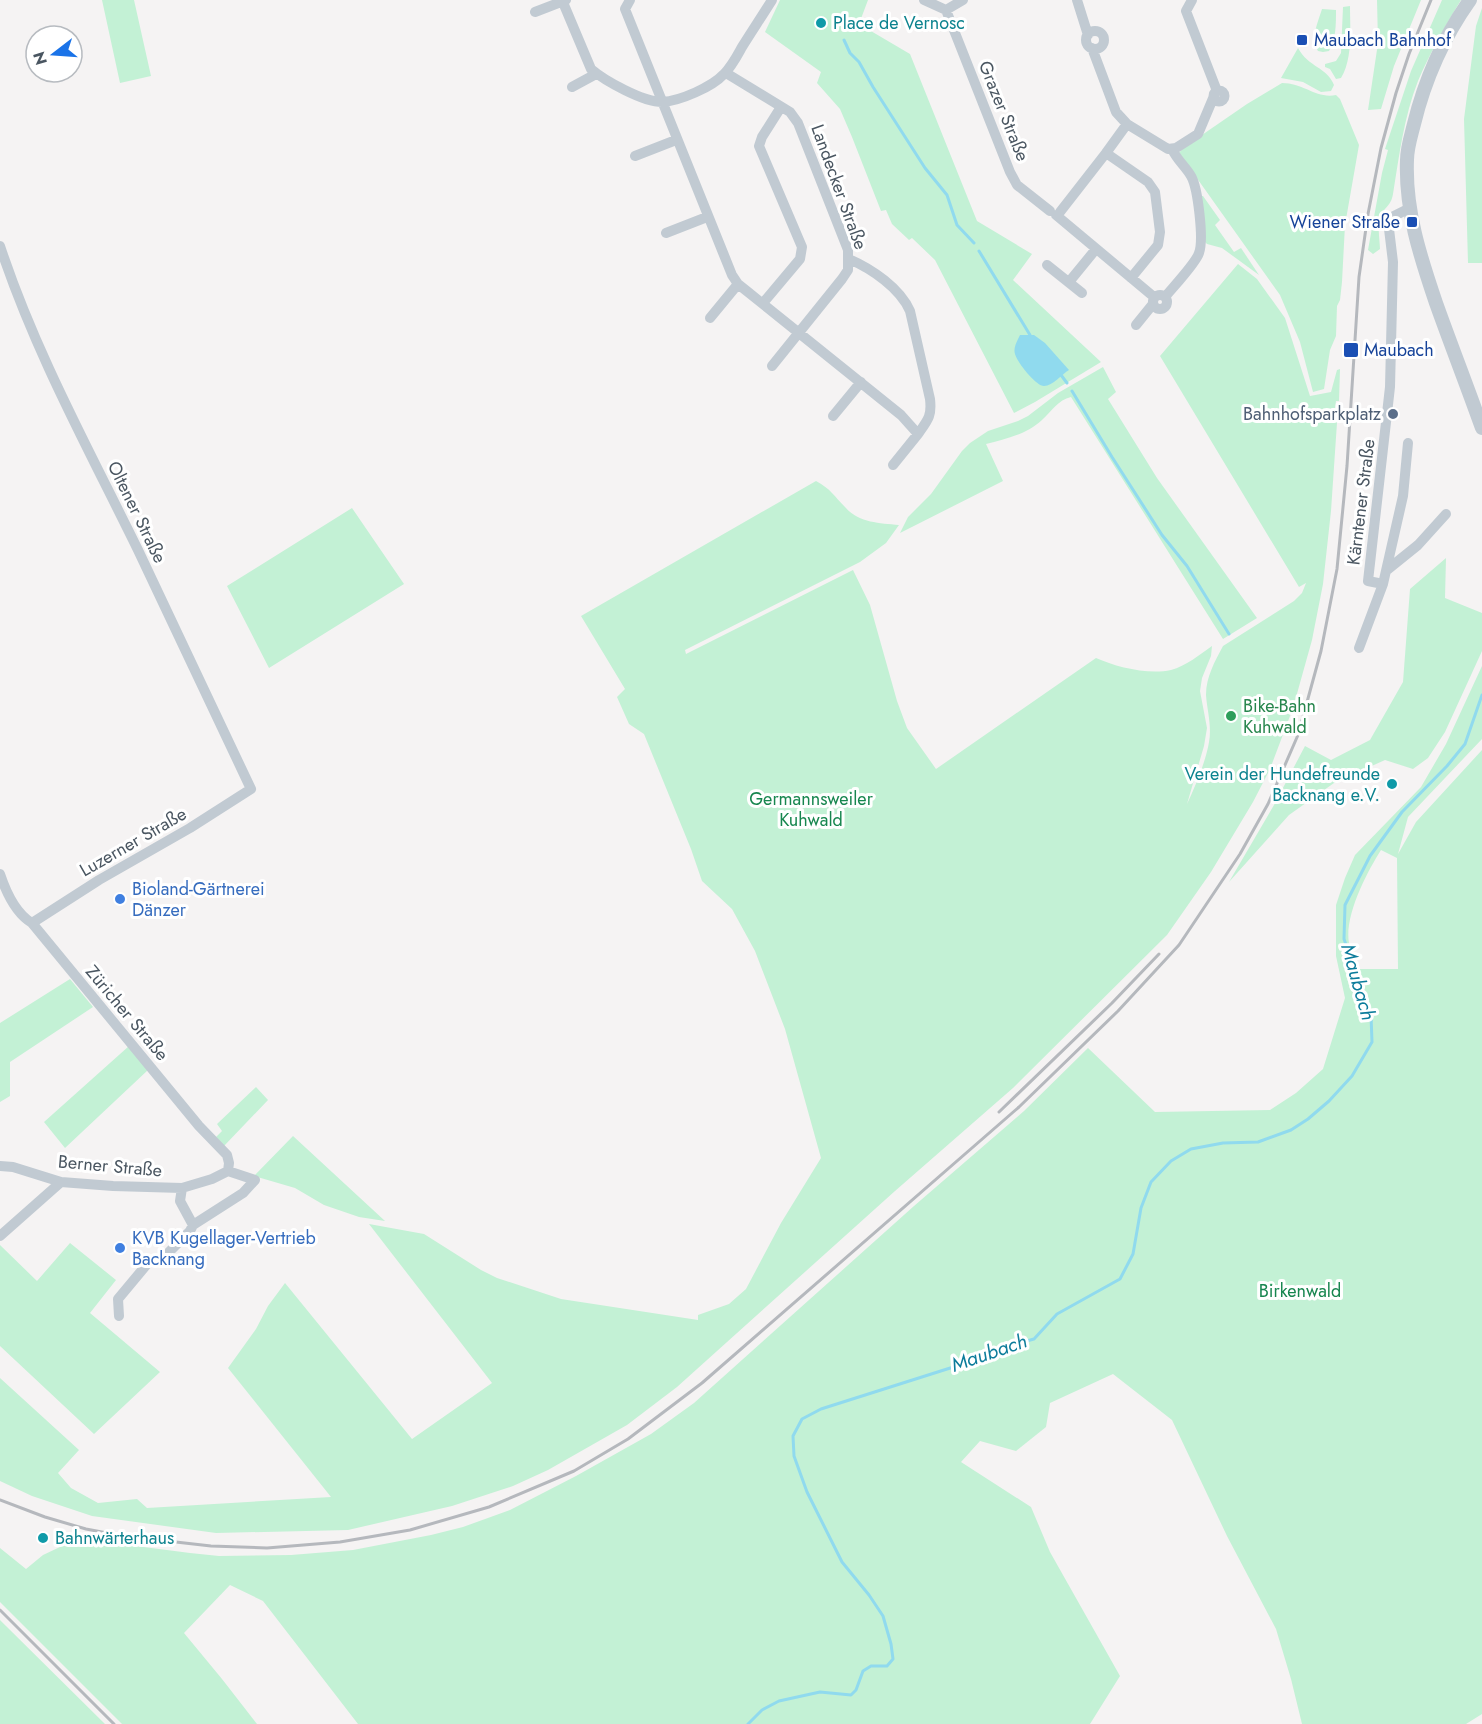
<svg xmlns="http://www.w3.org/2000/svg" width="1482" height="1724" viewBox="0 0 1482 1724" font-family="Jost,sans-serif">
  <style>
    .green { fill: #c3f1d5; fill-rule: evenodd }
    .water { fill: #90daee }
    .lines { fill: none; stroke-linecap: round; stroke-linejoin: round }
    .stream { stroke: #90daee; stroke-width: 3 }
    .minor { stroke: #c1cad2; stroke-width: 10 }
    .tertiary { stroke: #c1cad2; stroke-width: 14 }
    .rail { stroke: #b5b8bd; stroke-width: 3 }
    .culture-dot { fill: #0f9aa8; stroke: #fff; stroke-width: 2 }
    .transit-dot { fill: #1a4fb4; stroke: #fff; stroke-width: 2 }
    .service-dot { fill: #5c6f8a; stroke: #fff; stroke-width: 2 }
    .leisure-dot { fill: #2e9e5b; stroke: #fff; stroke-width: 2 }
    .shop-dot { fill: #3f7fe0; stroke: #fff; stroke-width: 2 }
    .labels { text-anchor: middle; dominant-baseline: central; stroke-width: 6; stroke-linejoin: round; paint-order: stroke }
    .culture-label { font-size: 18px; fill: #0d838f; stroke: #fff; text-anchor: start }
    .transit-label { font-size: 18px; fill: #164399; stroke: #fff; text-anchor: start }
    .street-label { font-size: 18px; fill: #4a5661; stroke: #fff }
    .service-label { font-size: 18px; fill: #4e5e75; stroke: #fff; text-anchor: end }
    .leisure-label { font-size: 18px; fill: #27864d; stroke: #fff; text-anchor: start }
    .park-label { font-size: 18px; fill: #17864f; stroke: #fff }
    .shop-label { font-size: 18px; fill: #366cbe; stroke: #fff; text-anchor: start }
    .water-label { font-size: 20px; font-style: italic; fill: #0c7c9b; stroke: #fff }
  </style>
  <rect width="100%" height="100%" fill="#f5f3f3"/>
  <!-- green -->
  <path class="green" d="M 102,0 L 134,0 L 151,76 L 120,83 Z
    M 780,0 L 868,0 L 859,24 L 910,54 L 977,221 L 1032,254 L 1013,280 L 1101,362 L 1035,402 L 1014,413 L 935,260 L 912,238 L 909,240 L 892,224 L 886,210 L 881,211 L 852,137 L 840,109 L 817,83 L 821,72 L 765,32 Z
    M 1377,0 L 1421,0 L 1394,66 L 1381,109 L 1368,110 L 1378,43 Z
    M 1442,0 L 1461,0 C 1445,26 1430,53 1418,81 C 1404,116 1399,157 1393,194 C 1391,207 1383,208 1380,217 C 1377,224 1380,242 1380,249 L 1373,254 L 1368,250 L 1382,173 L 1388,150 L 1385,149 L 1411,71 Z
    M 1350,6 C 1350,29 1353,58 1341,78 L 1336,79 L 1330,69 L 1325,67 L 1325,64 L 1336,61 L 1341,53 L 1343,7 Z
    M 1482,8 L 1482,263 L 1468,263 L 1464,119 L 1476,26 Z
    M 1322,9 L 1336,10 C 1336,25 1336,39 1329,51 L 1323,52 L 1318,51 C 1310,39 1318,22 1322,9 Z
    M 1298,48 C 1308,67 1327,67 1334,85 L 1331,91 L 1321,92 L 1303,82 L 1281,78 Z
    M 1282,83 C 1304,83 1316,99 1336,95 L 1340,99 L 1359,145 L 1345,225 L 1342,282 L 1340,300 L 1337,306 L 1336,336 L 1330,350 L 1324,389 L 1313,392 L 1300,342 L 1280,295 L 1179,153 L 1183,148 L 1247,104 Z
    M 1200,196 L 1203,196 L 1220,220 L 1215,225 L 1234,252 L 1241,248 L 1259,275 L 1222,248 L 1207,244 L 1205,242 Z
    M 1238,264 L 1257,279 L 1285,318 L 1310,396 L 1331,392 L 1337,370 L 1340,369 L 1339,401 L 1336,401 L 1335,408 L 1338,408 L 1331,511 L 1323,584 L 1312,640 L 1293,708 L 1270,769 L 1253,802 L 1211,872 L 1167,935 L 1013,1088 L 895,1191 L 677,1387 L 627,1425 L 548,1470 L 513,1486 L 452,1506 L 348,1530 L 216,1533 L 92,1516 L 32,1496 L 0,1481 L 0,1378 L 79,1450 L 58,1473 L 71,1488 L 98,1503 L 137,1499 L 147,1508 L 331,1497 L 228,1368 L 256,1329 L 268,1306 L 285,1283 L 412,1439 L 492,1383 L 369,1224 L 424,1234 L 481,1270 L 497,1278 L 561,1299 L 698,1320 L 698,1315 L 729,1304 L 746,1289 L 781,1223 L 821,1158 L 785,1029 L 755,951 L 732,909 L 702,881 L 691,849 L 644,734 L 629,724 L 617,697 L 625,689 L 581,616 L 816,481 C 831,489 834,496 845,507 C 859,523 879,523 899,525 L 886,543 L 860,562 L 685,650 L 686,654 L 853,570 L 870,605 L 897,701 L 907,728 L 936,769 L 1096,658 C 1116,667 1148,675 1171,670 C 1186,666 1199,655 1212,646 L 1211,656 L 1202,678 L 1200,691 L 1207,728 L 1204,746 L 1187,804 C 1195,787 1206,761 1209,742 C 1212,726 1207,710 1206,695 C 1206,677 1215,661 1223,646 L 1294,601 L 1302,593 L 1306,583 L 1299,587 L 1160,356 Z
    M 1103,367 L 1116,392 L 1108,399 L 1157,478 L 1257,618 L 1223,639 L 1071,397 C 1058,400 1052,411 1042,420 C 1027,434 1006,439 986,444 L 1003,481 L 900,533 L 908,517 L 931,494 L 962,451 L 970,443 L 988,431 L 1018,421 L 1028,416 L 1058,393 Z
    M 352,508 L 404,584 L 269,668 L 227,586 Z
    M 1446,558 L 1445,598 L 1482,613 L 1482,651 L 1445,732 L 1428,758 L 1413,769 L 1385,760 L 1334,783 L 1289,815 L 1229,882 L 1274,805 L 1305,746 L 1331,760 L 1370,740 L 1403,682 L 1410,589 Z
    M 1482,666 L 1482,739 L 1408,817 L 1398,854 L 1416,822 L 1482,750 L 1482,1714 L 1466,1724 L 1302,1724 L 1291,1679 L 1276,1629 L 1227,1536 L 1172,1420 L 1113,1374 L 1050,1403 L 1046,1427 L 1016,1451 L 980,1441 L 961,1462 L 1031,1507 L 1050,1552 L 1120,1676 L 1090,1724 L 358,1724 L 263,1601 L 230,1585 L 184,1633 L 222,1679 L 257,1724 L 122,1724 L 0,1602 L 0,1548 L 26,1569 L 43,1555 L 60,1547 L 76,1533 L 136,1546 L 190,1553 L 219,1556 L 291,1555 L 353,1550 L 431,1535 L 463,1527 L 510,1510 L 576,1476 L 651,1434 L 694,1403 L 914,1206 L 1024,1111 L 1088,1048 L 1155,1112 L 1270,1110 L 1296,1093 L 1323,1069 L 1345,998 L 1336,956 L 1336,905 L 1345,878 L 1355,855 L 1421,787 L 1446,744 ZM 1381,850 L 1397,858 L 1398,969 L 1358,969 C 1355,961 1351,951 1349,943 C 1344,916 1367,872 1381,850 Z
    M 70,979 L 93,1007 L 10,1062 L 10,1096 L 0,1102 L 0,1023 Z
    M 129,1046 L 148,1070 L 65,1148 L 44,1122 Z
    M 256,1087 L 268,1100 L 224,1146 L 216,1137 L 222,1131 L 217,1124 Z
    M 293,1136 L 385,1221 L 359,1217 L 324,1205 L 295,1188 L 254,1176 Z
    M 70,1243 L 116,1280 L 90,1313 L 160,1372 L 94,1434 L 0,1346 L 0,1245 L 37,1281 Z
    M 0,1620 L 6,1626 L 105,1724 L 0,1724 Z"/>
  <!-- water -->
  <path class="water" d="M 1020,335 L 1034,335 L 1045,343 L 1069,370 C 1062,374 1053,386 1044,386 C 1036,386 1017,362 1015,354 C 1013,348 1017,341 1020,335 Z"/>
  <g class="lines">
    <!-- stream -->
    <path class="stream" d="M 844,40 L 850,53 L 859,62 L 873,87 L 925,168 L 947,195 L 957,225 L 974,243
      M 979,251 L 1030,335
      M 1061,375 L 1067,383
      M 1072,391 L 1112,457 L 1162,535 L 1187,566 L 1229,634
      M 748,1724 L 762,1710 L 779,1701 L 820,1692 L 851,1695 L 856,1690 L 863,1671 L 871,1666 L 887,1666 L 893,1659 L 891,1644 L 883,1616 L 869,1595 L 842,1562 L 807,1492 L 794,1456 L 793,1436 L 802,1419 L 821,1409 L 966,1363 L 1009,1346 L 1034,1339 L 1057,1314 L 1120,1279 L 1133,1254 L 1141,1208 L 1151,1182 L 1171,1161 L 1191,1149 L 1223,1143 L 1258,1142 L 1291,1130 L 1308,1119 L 1329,1101 L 1352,1076 L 1372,1042 L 1371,1015 L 1344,939 L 1345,905 L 1370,856 L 1402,812 L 1447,766 L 1465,744 L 1482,695"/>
    <!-- minor -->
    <path class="minor" d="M 562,0 L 591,69 C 605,81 643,102 662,102 C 680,101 712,87 724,74 C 732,66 737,56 742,47 C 752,31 762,16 772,0
      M 630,0 L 625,9 L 732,275 L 738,284 L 748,292 L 901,415 L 918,434 C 928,420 932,416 930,399 L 910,311 C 900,288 872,269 849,259
      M 924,0 L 946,10 L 963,0
      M 1077,0 L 1088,35
      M 1192,0 L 1186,11 L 1217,91
      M 946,10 L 1010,172 L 1017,185 L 1050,211
      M 535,12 L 566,0
      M1086 40a9 9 0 1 1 18 0a9 9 0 1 1-18 0Z
      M 1092,48 L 1116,112 L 1127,124 L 1168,149 L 1176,148 L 1198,134 L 1214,96
      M 726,73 L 790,112 L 798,123 L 848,250 L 848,270 L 842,279 L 772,366
      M 572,87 L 596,74
      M1213.5 96a5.5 5.5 0 1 1 11 0a5.5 5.5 0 1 1-11 0Z
      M 1106,153 L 1148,182 L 1155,192 L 1160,232 L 1158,245 L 1131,278
      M 635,156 L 676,140
      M 1060,212 L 1106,153 L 1127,124
      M 1056,215 L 1154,297
      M 666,233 L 707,217
      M 0,246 C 35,352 89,450 138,550 C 176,629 213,709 251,789 L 190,828 L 99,880 L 32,923
      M 1047,265 L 1082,293
      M 1069,282 L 1096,249
      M1153 302a7 7 0 1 1 14 0a7 7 0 1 1-14 0Z
      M 1165,297 C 1173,287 1196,263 1199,253 C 1204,240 1198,188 1191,176 C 1185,166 1177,160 1172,149
      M 763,303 L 800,259 L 802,247 L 759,146 L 762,137 L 781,107
      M 710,318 L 738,284
      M 1136,325 L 1153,304
      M 833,416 L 861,382
      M 893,465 L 918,434
      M 1387,570 L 1418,545 L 1446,514
      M 1383,584 L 1403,496 L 1408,443
      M 1359,648 L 1383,584 L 1368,581 L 1390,387 L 1393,262 L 1389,229 L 1392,217 L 1410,208
      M 0,874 C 6,892 15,913 32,923 L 199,1126 L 227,1155 L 229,1163 L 228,1171
      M 0,1166 L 13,1167 L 61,1182 L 113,1186 L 182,1188 L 212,1179 L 228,1171 L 255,1180 L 243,1193 L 193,1225
      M 0,1236 L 61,1182
      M 119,1316 L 118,1299 L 148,1263 L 162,1259 L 190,1231 L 193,1225 L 180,1201 L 182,1188"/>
    <!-- tertiary -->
    <path class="tertiary" d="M 1470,0 C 1443,38 1425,79 1414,124 C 1411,136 1407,148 1407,160 C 1405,210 1420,256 1436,303 C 1451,345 1467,386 1482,428"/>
    <!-- rail -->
    <path class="rail" d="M 999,1112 L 1112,1003 L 1159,954
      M 0,1500 L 45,1517 L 86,1529 L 123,1536 L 211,1546 L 267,1548 L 340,1542 L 410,1530 L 489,1507 L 574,1471 L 628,1439 L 702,1383 L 1019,1107 L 1118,1011 L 1179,945 L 1240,854 L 1268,804 L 1298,735 L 1321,651 L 1337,569 L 1347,466 L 1359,277 L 1368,214 L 1381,148 L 1396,93 L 1409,54 L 1431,0
      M 0,1610 L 114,1724"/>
  </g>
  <!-- markers -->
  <g class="culture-dot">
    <circle cx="821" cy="23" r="6"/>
    <circle cx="1392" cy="784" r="6"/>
    <circle cx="43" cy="1538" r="6"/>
  </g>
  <g class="transit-dot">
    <rect x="1296" y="34" width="12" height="12" rx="3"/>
    <rect x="1406" y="216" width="12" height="12" rx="3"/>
    <rect x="1343" y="342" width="16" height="16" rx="3"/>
  </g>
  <circle class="service-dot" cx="1393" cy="414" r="6"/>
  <circle class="leisure-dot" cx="1231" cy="716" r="6"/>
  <g class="shop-dot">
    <circle cx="120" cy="899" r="6"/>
    <circle cx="120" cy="1248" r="6"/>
  </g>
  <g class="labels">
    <!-- culture labels -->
    <g class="culture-label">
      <text x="833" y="23">Place de Vernosc</text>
      <text x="1380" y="774" text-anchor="end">Verein der Hundefreunde<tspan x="1380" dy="21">Backnang e.V.</tspan></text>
      <text x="55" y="1538">Bahnwärterhaus</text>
    </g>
    <!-- transit labels -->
    <g class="transit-label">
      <text x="1314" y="40">Maubach Bahnhof</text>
      <text x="1400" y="222" text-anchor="end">Wiener Straße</text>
      <text x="1364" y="350">Maubach</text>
    </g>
    <!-- street labels -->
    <g class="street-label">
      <text transform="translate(1004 111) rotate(68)">Grazer Straße</text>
      <text transform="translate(839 187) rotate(70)">Landecker Straße</text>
      <text transform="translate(1361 502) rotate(-83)">Kärntener Straße</text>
      <text transform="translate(137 512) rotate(64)">Oltener Straße</text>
      <text transform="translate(133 842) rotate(-30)">Luzerner Straße</text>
      <text transform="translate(127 1013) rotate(50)">Züricher Straße</text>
      <text transform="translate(110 1166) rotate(5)">Berner Straße</text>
    </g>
    <!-- service labels -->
    <g class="service-label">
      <text x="1381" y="414">Bahnhofsparkplatz</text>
    </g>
    <!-- leisure labels -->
    <g class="leisure-label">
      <text x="1243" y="706">Bike-Bahn<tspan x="1243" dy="21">Kuhwald</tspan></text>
    </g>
    <!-- park labels -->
    <g class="park-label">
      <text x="811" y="799">Germannsweiler<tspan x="811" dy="21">Kuhwald</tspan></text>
      <text x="1300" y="1291">Birkenwald</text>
    </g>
    <!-- shop labels -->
    <g class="shop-label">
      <text x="132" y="889">Bioland-Gärtnerei<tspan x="132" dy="21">Dänzer</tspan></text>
      <text x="132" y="1238">KVB Kugellager-Vertrieb<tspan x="132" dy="21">Backnang</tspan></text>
    </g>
    <!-- water labels -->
    <g class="water-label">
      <text transform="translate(1358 982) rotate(74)">Maubach</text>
      <text transform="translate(989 1353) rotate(-19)">Maubach</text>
    </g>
  </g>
  <!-- north arrow -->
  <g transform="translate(54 54) rotate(253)"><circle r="28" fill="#ffffff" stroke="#b7bbc0" stroke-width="1.5"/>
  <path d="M0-4.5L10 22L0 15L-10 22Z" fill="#1a73e8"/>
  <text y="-9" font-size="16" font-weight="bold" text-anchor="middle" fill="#4a5661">N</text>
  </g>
</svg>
